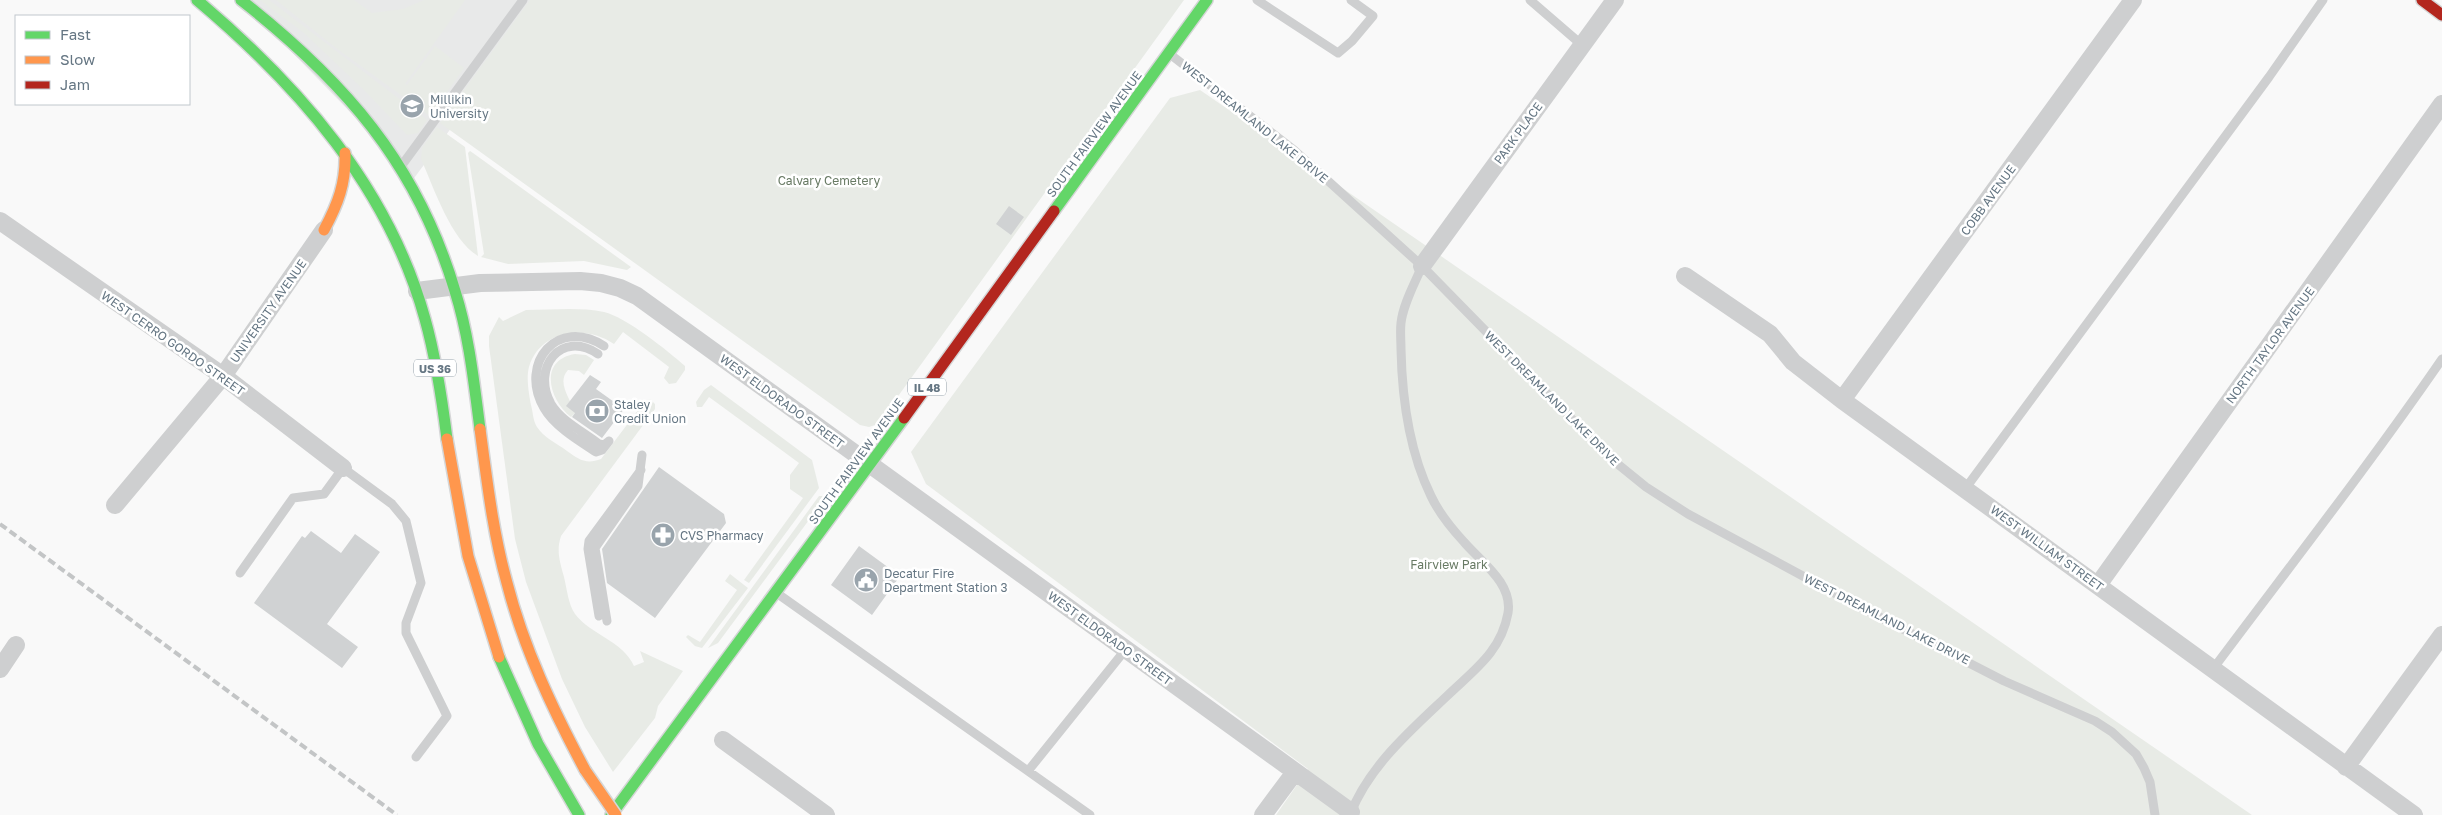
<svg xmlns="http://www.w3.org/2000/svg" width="2442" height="815" viewBox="0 0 2442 815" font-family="'Golos Text',sans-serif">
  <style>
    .built { fill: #e8e9e9 }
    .green { fill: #e8ebe6 }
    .building { fill: #d0d2d3 }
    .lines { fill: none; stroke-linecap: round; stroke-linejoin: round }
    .fast-casing { stroke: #d5d6d7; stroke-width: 14 }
    .slow-casing { stroke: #d5d6d7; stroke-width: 14 }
    .jam-casing { stroke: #d5d6d7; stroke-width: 14 }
    .lane { stroke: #cecfd0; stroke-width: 9 }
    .street { stroke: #cecfd0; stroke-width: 18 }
    .fast { stroke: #63d668; stroke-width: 11 }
    .slow { stroke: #ff974d; stroke-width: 11 }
    .jam { stroke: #b3261e; stroke-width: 11 }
    .rail { stroke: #c3c5c6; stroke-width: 4; stroke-dasharray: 8 4; stroke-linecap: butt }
    .slow-bridge-casing { stroke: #d5d6d7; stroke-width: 14; stroke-linecap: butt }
    .slow-bridge { stroke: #ff974d; stroke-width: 11 }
    .labels { text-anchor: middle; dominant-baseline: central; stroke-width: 5; stroke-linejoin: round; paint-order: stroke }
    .shield { fill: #fff; stroke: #939fa8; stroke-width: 1 }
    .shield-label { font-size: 11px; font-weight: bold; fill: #657683 }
    .poi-label { font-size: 12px; fill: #657683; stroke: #fff; text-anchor: start }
    .street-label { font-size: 12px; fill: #657683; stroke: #fff }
    .park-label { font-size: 12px; fill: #687a64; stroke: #fff }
  </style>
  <rect width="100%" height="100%" fill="#f9f9f9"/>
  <!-- built -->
  <path class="built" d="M 241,0 L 546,0 L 409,185 L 388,151 Z"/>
  <!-- green -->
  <path class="green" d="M 260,0 L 269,0 L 427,120 L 418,133 L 407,135 L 366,92 L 303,32 Z
    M 276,0 L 354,0 L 372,13 L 403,9 L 424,0 L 465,0 L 405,84 L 407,85 L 435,46 L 464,68 L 430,116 L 336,48 Z
    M 530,0 L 1184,0 L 878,424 L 869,427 L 860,425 L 440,123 Z
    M 1200,90 L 2252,815 L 1276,815 L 1308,769 L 926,484 L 911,452 L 1170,98 Z
    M 437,127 L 465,147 L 478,256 C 451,240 434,188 421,159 L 422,148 Z
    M 470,151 L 473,153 L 631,267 L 627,270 L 584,261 L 508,264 L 481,257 L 484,254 L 468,153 Z
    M 526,310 C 551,310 580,307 604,312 C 626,317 668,351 685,366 L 685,370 L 676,383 L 669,384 L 664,378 L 669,367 L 623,332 L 614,344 C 585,324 540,330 529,367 C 526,378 529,394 531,405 C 533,412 533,421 537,427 C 543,437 558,444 567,451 C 578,459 586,465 601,459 L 645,401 L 650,399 L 655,404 L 655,409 L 561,536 C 556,551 560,562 564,577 C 567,589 568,604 575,614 C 591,635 623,641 634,666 L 644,662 L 640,651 L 683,671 L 658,706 L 655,718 L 613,772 L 585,727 L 562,679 L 526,582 L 515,539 L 489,346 L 489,336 L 499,317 L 503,321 Z
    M 575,354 L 586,355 L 594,360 L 584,375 L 579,371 L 568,370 C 556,383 571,399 575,413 L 571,417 C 549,400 538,360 575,354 Z
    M 711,385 L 812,460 L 819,488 L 749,583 L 744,580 L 803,498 L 790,489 L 790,475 L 799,463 L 709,397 L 702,407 L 697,407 L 696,402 L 704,390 Z
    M 819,496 L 825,496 L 823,501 L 718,643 L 708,648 Z
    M 730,574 L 748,588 L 702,648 L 695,646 L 686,637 L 688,635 L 700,642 L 737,590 L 725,581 Z"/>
  <!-- building -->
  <path class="building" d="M 1009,206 L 1024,217 L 1011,235 L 996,224 Z
    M 590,375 L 601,382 L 596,389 L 624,409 L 602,438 L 572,417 L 575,413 L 566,406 Z
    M 659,467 L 724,514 L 726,523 L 655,618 L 607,583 L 602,549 Z
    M 311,531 L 341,553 L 355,534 L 380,552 L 327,624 L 358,647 L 342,668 L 254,603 L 302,536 L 305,538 Z
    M 859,546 L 900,576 L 872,615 L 831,585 Z"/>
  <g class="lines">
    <defs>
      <path id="fast" d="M 197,0 C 299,86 389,188 425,319 C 436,358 442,399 447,439
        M 241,0 C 344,81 417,163 455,291 C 469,335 474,383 480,429
        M 1054,211 L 1207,0
        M 499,657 L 538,744 L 579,815
        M 611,815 L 904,418"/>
      <path id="slow" d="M 324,230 C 338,204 346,183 345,153
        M 480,429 C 487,481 493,533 507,583 C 524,649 553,710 585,770
        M 447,439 L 468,556 L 499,657"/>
      <path id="jam" d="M 2422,0 L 2442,15
        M 904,418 L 1054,211"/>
    </defs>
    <!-- fast casing -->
    <use href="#fast" class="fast-casing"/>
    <!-- slow casing -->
    <use href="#slow" class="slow-casing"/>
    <!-- jam casing -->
    <use href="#jam" class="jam-casing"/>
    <!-- lane -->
    <path class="lane" d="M 1257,0 L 1338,53 L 1352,41 L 1373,16 L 1351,0
      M 1530,0 L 1582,45
      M 1171,55 L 1294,150 L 1422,266 L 1609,457 L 1646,487 L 1688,514 L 1862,608 L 2004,681 L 2095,721 L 2112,732 L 2136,754 L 2144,768 L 2150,782 L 2155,815
      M 402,165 L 523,0
      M 604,346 C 558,316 518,363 544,408 C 554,426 579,441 596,452 L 602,450 L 609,441
      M 598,354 C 561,329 531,368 551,404 C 561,421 584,432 599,444 L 604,445 L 609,441
      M 1965,489 L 2269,77 L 2323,0
      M 240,573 L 293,498 L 324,494 L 343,468 L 392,504 L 406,521 L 421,583 L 406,623 L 406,633 L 447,716 L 416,757
      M 778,594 L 1090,815
      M 599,616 L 588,549 L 589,541 L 641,470
      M 607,621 L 595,548 L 638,486 L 642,455
      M 2213,669 C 2290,566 2369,465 2442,359
      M 1028,771 L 1126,649
      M 1350,815 C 1368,767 1411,730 1447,696 C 1474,670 1501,652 1508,613 C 1513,583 1481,562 1464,542 C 1452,529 1438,511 1431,496 C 1409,451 1402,399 1401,349 C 1401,341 1400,331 1401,323 C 1403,304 1415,283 1422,266"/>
    <!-- street -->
    <path class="street" d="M 0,221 L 223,376 L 343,468
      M 1422,266 L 1615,0
      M 1685,276 L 1770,334 L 1793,362 L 1842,400 L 2414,815
      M 417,291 L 480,283 L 580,281 L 601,283 L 620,288 L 637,296 L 1351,812
      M 1842,400 L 2133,0
      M 115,505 L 223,376 L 324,230
      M 2098,585 L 2442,104
      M 0,669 L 16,645
      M 723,740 L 826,815
      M 2346,767 L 2442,635
      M 1263,815 L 1295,772"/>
    <!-- fast -->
    <use href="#fast" class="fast"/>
    <!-- slow -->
    <use href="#slow" class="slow"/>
    <!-- jam -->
    <use href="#jam" class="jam"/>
    <!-- rail -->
    <path class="rail" d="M 0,524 L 397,815"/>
    <defs>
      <path id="slow-bridge" d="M 585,770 L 616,815"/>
    </defs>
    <!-- slow-bridge casing -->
    <use href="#slow-bridge" class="slow-bridge-casing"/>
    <!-- slow-bridge -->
    <use href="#slow-bridge" class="slow-bridge"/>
  </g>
  <!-- icons -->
  <defs>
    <symbol id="university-disc" viewBox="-11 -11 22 22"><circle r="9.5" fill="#99a4ac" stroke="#fff"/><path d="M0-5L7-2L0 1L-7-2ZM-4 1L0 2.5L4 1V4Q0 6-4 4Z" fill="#fff"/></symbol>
    <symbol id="bank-disc" viewBox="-11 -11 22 22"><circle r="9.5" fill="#99a4ac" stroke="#fff"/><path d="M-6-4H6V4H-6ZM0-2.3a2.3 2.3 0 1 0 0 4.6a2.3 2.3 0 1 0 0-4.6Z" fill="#fff"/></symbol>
    <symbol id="pharmacy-disc" viewBox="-11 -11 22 22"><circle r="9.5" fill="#99a4ac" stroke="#fff"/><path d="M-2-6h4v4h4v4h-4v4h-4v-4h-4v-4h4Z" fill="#fff"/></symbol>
    <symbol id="civic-disc" viewBox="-11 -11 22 22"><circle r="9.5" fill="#99a4ac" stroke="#fff"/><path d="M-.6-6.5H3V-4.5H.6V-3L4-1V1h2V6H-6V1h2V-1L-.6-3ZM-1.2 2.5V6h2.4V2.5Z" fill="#fff"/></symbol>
  </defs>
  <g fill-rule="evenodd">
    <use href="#university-disc" x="398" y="92" width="28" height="28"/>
    <use href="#bank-disc" x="583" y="397" width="28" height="28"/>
    <use href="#pharmacy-disc" x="649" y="521" width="28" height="28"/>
    <use href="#civic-disc" x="852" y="566" width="28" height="28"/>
  </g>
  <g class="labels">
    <!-- shield labels -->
    <g class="shield">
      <rect x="414" y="359.5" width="42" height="17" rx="4"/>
      <rect x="908" y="378.5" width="38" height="17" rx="4"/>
    </g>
    <g class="shield-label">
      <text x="435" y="368">US 36</text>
      <text x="927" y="387">IL 48</text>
    </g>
    <!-- poi labels -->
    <g class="poi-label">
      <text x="430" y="99">Millikin<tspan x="430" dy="14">University</tspan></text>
      <text x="614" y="404">Staley<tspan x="614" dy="14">Credit Union</tspan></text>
      <text x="680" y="535">CVS Pharmacy</text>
      <text x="884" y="573">Decatur Fire<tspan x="884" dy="14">Department Station 3</tspan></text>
    </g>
    <!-- street labels -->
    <g class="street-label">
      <text transform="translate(1255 122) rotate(39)">WEST DREAMLAND LAKE DRIVE</text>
      <text transform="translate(1518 133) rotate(-54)">PARK PLACE</text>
      <text transform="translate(1094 134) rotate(-54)">SOUTH FAIRVIEW AVENUE</text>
      <text transform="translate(1988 200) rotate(-54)">COBB AVENUE</text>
      <text transform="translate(268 311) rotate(-55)">UNIVERSITY AVENUE</text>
      <text transform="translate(173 343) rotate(35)">WEST CERRO GORDO STREET</text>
      <text transform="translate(2270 345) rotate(-54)">NORTH TAYLOR AVENUE</text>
      <text transform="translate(1552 398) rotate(45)">WEST DREAMLAND LAKE DRIVE</text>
      <text transform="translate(782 401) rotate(36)">WEST ELDORADO STREET</text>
      <text transform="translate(856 461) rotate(-54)">SOUTH FAIRVIEW AVENUE</text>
      <text transform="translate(2047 548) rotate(36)">WEST WILLIAM STREET</text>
      <text transform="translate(1887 619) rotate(27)">WEST DREAMLAND LAKE DRIVE</text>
      <text transform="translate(1110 638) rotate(36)">WEST ELDORADO STREET</text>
    </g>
    <!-- park labels -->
    <g class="park-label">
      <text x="829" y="180">Calvary Cemetery</text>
      <text x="1449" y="564">Fairview Park</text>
    </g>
  </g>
  <!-- legend -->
  <rect x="15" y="15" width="175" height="90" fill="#ffffff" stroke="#c1c8cd"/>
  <rect x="25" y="31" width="25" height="8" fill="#63d668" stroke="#c1c8cd"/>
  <text x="60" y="40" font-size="15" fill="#657683">Fast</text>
  <rect x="25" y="56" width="25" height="8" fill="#ff974d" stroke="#c1c8cd"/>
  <text x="60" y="65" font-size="15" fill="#657683">Slow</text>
  <rect x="25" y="81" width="25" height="8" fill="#b3261e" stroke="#c1c8cd"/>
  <text x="60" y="90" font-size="15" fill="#657683">Jam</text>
</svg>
